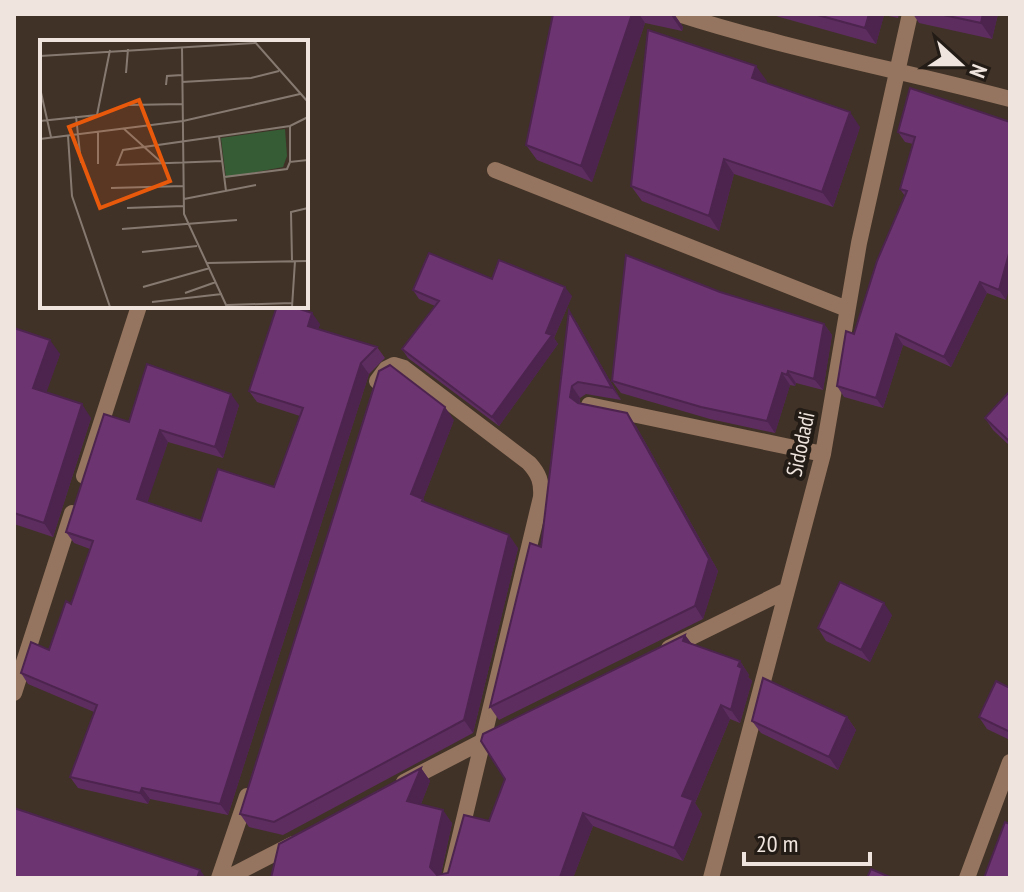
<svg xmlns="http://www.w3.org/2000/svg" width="1024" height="892" viewBox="0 0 1024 892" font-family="'PT Sans Narrow',sans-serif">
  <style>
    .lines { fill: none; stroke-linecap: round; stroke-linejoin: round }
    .street { stroke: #95755f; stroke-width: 16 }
    .wall { fill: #5d2d60 }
    .shaded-wall { fill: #4c244e }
    .building { fill: #6c3470; stroke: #4c244e; stroke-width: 2 }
    .labels { text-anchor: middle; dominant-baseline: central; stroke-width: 8; stroke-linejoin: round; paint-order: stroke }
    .street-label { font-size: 22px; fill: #efe5de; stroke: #221b16 }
    .inset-road { fill: none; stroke: #867a70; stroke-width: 2 }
    .view { fill: #e8590c; fill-opacity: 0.15; stroke: #e8590c; stroke-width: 4 }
    .inset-edge { fill: none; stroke: #efe5de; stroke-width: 4 }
  </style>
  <rect width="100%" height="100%" fill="#403227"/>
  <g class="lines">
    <!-- street -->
    <path class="street" d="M 678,14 C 787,49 900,70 1010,99
      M 495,170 L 847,309
      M 377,381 L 386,369 L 394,365 L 404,368 L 529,463 C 539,474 542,482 541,497 L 450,878
      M 589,405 L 823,454
      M 84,476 L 139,306
      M 669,648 L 787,590
      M 14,693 L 72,513
      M 404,782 L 487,739
      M 219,878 L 247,796
      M 227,878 L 293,844
      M 711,878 L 823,454 L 859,243 L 910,14
      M 967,878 L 1010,762"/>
  </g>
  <!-- wall -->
  <path class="wall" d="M 553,14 L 674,14 L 683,27 L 682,31 L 645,23 L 592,182 L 537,160 L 526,145 Z
    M 775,14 L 899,14 L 898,18 L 884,15 L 876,44 L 776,16 Z
    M 913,14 L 998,14 L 992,39 L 919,23 Z
    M 767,81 L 766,83 L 860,127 L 833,207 L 734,174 L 719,231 L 642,201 L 631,186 Z
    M 910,88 L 1006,300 L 987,293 L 951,367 L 903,345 L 883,408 L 844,397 L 837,386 L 854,334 L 905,196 L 900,189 L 913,144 L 905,142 L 898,132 Z
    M 492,279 L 572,296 L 554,338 L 558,344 L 499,426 L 408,358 L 402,349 L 435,306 L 419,299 L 413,290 Z
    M 720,292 L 824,324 L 832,335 L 823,390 L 796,383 L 795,386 L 790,385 L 775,433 L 710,419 L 621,393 L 612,381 Z
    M 569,311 L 577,323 L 621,400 L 586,394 L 580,398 L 580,404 L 636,426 L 718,571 L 703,619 L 499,720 L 490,707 L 541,547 Z
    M 320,324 L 318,329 L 377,347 L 385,358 L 369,374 L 228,815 L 150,799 L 148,804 L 78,788 L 70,777 L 94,712 L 28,684 L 21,673 L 49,650 L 71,604 L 90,549 L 74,543 L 66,532 L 129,422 L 239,405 L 223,458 L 168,442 L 147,502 L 201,521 L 274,487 L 300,416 L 257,402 L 249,391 Z
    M 14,328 L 60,354 L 46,392 L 91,418 L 53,537 L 14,524 Z
    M 1010,391 L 1010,446 L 993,430 L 985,418 Z
    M 454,420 L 423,499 L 426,503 L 518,548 L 473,733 L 283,835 L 249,827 L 240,814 Z
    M 892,615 L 870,662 L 826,641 L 818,628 Z
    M 685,635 L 692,645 L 740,661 L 749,675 L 748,677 L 752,681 L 740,723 L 730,719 L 695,803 L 702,814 L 683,861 L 593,826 L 573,878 L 271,878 L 421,768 L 430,781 L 421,804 L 452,823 L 441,874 L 448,873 L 489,821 Z
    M 1010,688 L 1010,740 L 987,729 L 979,717 Z
    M 847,717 L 856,730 L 838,770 L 761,733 L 752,721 Z"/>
  <!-- shaded-wall -->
  <path class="shaded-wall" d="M 632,14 L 639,14 L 645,23 L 592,182 L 581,166 Z
    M 672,14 L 674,14 L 683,27 L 682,31 L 671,15 Z
    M 869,14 L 884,15 L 876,44 L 865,28 Z
    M 983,14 L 998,14 L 992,39 L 981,23 Z
    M 756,66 L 767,81 L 763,93 L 752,78 Z
    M 850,112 L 860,127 L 833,207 L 822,192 Z
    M 724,159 L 734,174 L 719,231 L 709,216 Z
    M 1010,250 L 1010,286 L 1006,300 L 999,290 Z
    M 980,282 L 987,293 L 951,367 L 944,357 Z
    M 565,287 L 572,296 L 554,338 L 558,344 L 499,426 L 492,417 L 546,333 Z
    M 569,311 L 577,323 L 621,400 L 612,388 Z
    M 312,313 L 320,324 L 316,337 L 308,326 Z
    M 824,324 L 832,335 L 823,390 L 814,379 Z
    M 896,334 L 903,345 L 883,408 L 876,398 Z
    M 50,340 L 60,354 L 43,402 L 33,388 Z
    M 361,363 L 369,374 L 228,815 L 220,804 Z
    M 788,371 L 796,383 L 795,386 L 787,375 Z
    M 782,373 L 790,385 L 775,433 L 767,421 Z
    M 572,386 L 580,398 L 579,409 L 570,397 Z
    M 231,394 L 239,405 L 223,458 L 215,447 Z
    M 82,404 L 91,418 L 53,537 L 44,523 Z
    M 445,407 L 454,420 L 420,507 L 411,494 Z
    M 627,413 L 636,426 L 718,571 L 703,619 L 695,606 Z
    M 160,430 L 168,442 L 145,510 L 137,499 Z
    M 509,535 L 518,548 L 473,733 L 464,720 Z
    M 884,603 L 892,615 L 870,662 L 861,650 Z
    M 685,635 L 695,648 L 683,641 Z
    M 740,661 L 749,675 L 748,677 L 752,681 L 740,723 L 731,710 L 738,666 Z
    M 721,705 L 730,719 L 695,803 L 702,814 L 683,861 L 674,848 L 682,796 Z
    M 847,717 L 856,730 L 838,770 L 829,757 Z
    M 421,768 L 430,781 L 417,814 L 407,801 Z
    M 142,788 L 150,799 L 148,804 L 140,793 Z
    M 443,810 L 452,823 L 440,878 L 430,867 Z
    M 583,813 L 593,826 L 573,878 L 560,878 L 560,877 Z
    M 200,870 L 206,878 L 197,878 Z"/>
  <!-- building -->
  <path class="building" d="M 553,14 L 632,14 L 581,166 L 526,145 Z
    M 814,14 L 869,14 L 865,28 Z
    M 939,14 L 983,14 L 981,23 Z
    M 648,30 L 756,66 L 752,78 L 850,112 L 822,192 L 724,159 L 709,216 L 631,186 Z
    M 910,88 L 1010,122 L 1010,250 L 999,290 L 980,282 L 944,357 L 896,334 L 876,398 L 837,386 L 846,331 L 854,334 L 877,261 L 907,191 L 900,189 L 915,137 L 898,132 Z
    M 429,253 L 492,279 L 499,260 L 565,287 L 546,333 L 552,335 L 492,417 L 402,349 L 439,301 L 413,290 Z
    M 626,255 L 720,292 L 824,324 L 814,379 L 788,371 L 787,375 L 782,373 L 767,421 L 701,407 L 612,381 Z
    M 277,306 L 291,306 L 312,313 L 308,326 L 377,347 L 361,363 L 220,804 L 142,788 L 140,793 L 70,777 L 97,705 L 21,673 L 31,642 L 49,650 L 66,601 L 71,604 L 93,541 L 66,532 L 104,414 L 129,422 L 147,364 L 231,394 L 215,447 L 160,430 L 137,499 L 201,521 L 218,469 L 274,487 L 303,408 L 249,391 Z
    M 569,311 L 612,388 L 578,382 L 572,386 L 570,397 L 578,403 L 627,413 L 709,559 L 695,606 L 490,707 L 530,543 L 541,547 Z
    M 14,328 L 50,340 L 33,388 L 82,404 L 44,523 L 14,513 Z
    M 390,365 L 445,407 L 411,494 L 423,499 L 422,501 L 509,535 L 464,720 L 274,822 L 240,814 L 379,371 Z
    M 1010,391 L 1010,442 L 985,418 Z
    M 840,582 L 884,603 L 861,650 L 818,628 Z
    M 685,635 L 683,641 L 740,661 L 738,666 L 742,668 L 731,710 L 721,705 L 682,796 L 693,800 L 674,848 L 583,813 L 560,877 L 563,878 L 271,878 L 279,844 L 421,768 L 407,801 L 443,810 L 430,867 L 437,875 L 448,873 L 464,815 L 489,821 L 505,779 L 481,741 L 483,734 Z
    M 763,678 L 847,717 L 829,757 L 752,721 Z
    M 996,681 L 1010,688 L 1010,732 L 979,717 Z
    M 14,808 L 200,870 L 197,878 L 14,878 Z
    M 1005,822 L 1010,824 L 1010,878 L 984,878 Z
    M 871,869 L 892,878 L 867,878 Z"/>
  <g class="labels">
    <!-- street labels -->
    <g class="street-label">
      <text transform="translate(800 444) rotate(-78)">Sidodadi</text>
    </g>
  </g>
  <!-- overview -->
  <g transform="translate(40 40)">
    <rect width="268" height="268" fill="#403227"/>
    <path d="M 245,89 L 247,116 L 243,127 L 186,138 L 181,98 Z" fill="#355c35"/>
    <path class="inset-road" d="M 214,1 L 268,62M 142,7 L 144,174 L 187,267M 0,16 L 215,3M 86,33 L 88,9M 142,42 L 211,38 L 239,31M 126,45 L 127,36 L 142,35M 0,48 L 11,97M 89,65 L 142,64M 36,76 L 41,123M 0,81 L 57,75 L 70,10M 250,86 L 250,122 L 268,120M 83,88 L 122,123M 28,96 L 32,156 L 70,267M 179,96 L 186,151M 0,99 L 143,81 L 260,54M 182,121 L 77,125 L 83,110 L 250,86 L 268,77M 58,124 L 58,91M 184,137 L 247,129 L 250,122M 71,148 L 144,146M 144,159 L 216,145M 87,168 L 144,166M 82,189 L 197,180M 102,212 L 157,206M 252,220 L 251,172 L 268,168M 167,223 L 268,221M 103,247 L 170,228M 145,253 L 176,242M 112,262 L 182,254M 187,265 L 252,263M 252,267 L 255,221"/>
    <path class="view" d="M 99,60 L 130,141 L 60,168 L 29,87 Z"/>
    <rect width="268" height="268" class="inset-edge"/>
  </g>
  <!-- border -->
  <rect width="1024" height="892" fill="none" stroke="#efe5de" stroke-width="32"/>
  <!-- north arrow -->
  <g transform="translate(960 64) rotate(111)" stroke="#221b16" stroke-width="6" paint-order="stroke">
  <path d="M0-6L14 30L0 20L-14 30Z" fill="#efe5de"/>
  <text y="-12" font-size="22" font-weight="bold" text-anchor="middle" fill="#efe5de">N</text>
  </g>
  <!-- scale -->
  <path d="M744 852v12h126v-12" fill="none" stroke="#efe5de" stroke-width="4"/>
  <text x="756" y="852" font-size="24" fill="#efe5de" stroke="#221b16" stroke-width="6" paint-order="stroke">20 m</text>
</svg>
